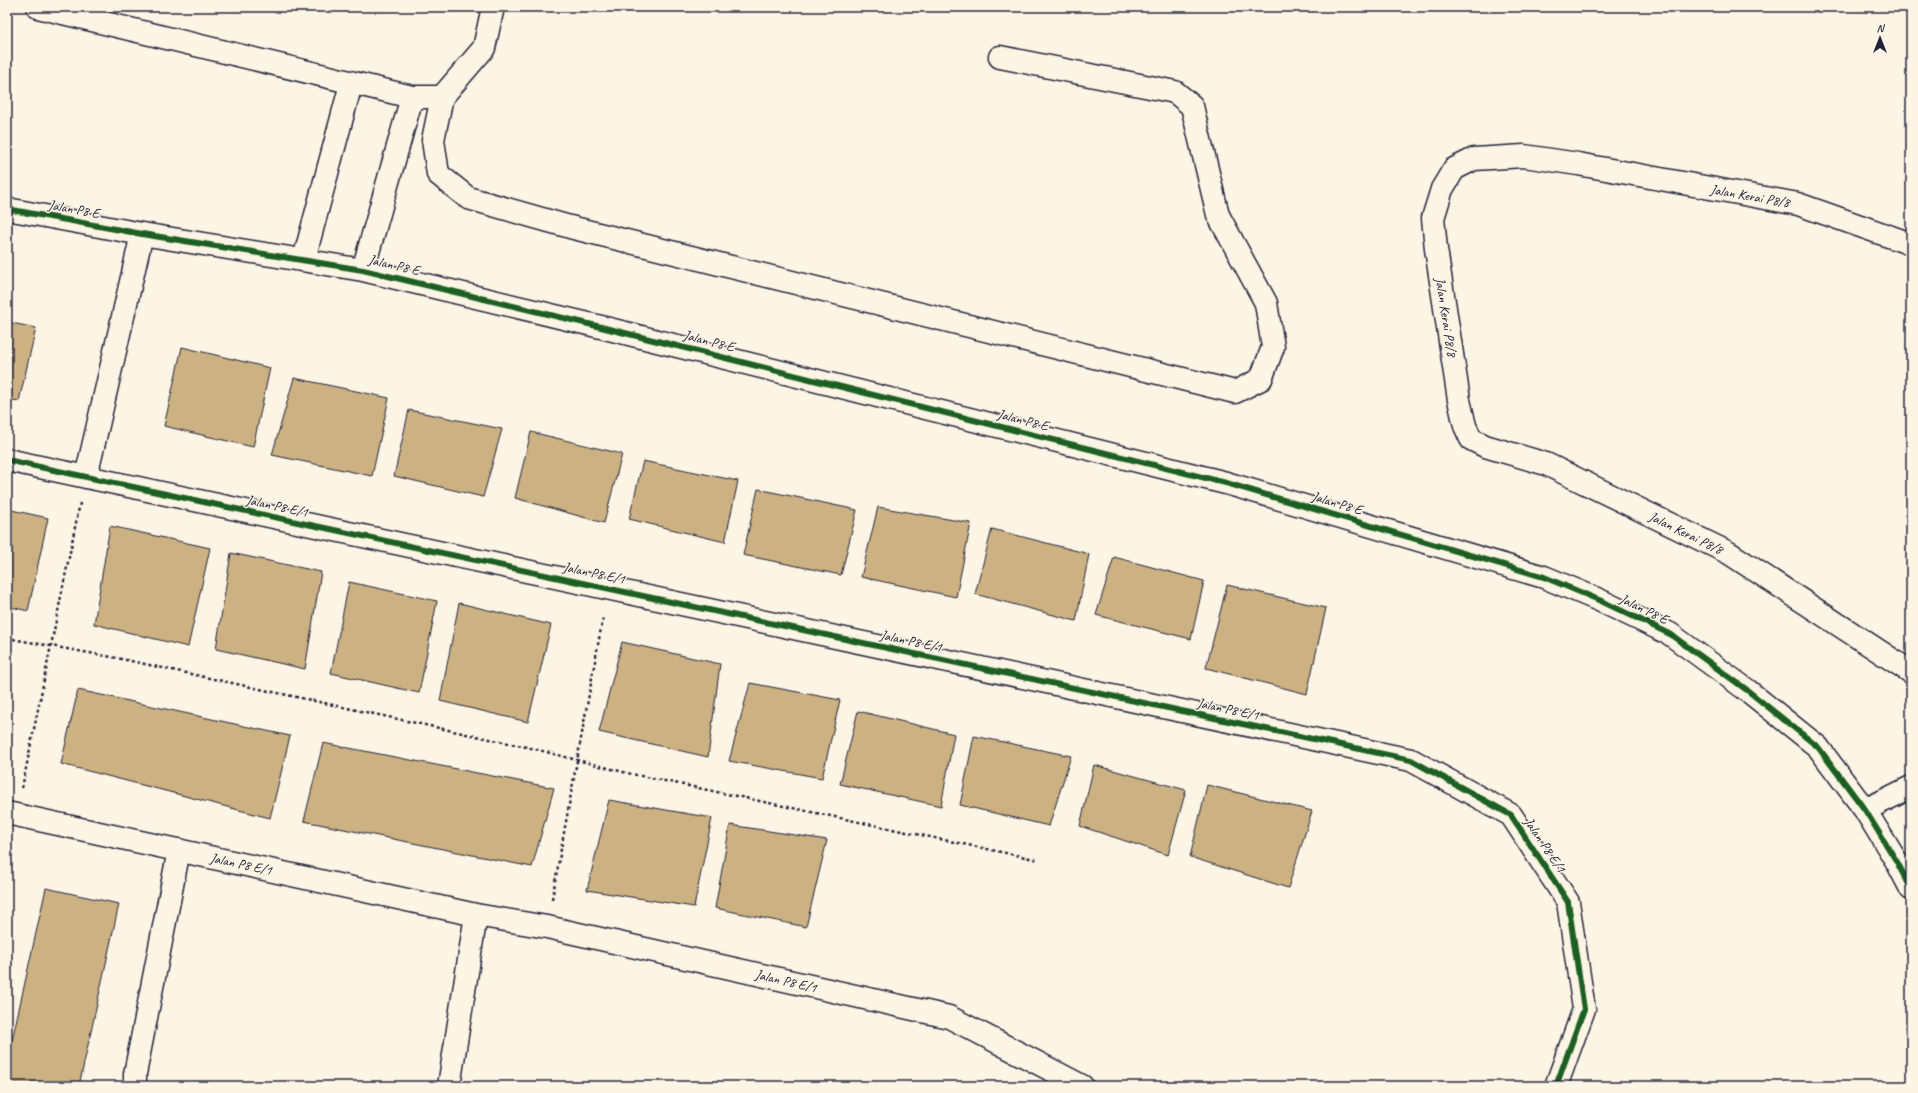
<svg xmlns="http://www.w3.org/2000/svg" width="1918" height="1093" viewBox="0 0 1918 1093" font-family="Caveat,sans-serif">
  <style>
    .building { fill: #ccb182; stroke: #22223b }
    .lines { fill: none; stroke-linecap: round; stroke-linejoin: round }
    .minor-casing { stroke: #22223b; stroke-width: 25 }
    .path { stroke: #22223b; stroke-width: 2.5; stroke-dasharray: 3 3; stroke-linecap: butt }
    .minor { stroke: #fcf5e5; stroke-width: 22 }
    .cycleway-casing { stroke: #fcf5e5; stroke-width: 8 }
    .cycleway { stroke: #1b5e20; stroke-width: 6 }
    .labels { text-anchor: middle; dominant-baseline: central; stroke-width: 3; stroke-linejoin: round; paint-order: stroke }
    .street-label { font-size: 14px; fill: #22223b; stroke: #fcf5e5 }
  </style>
  <rect width="100%" height="100%" fill="#fcf5e5"/>
  <filter id="ink" filterUnits="userSpaceOnUse"><feTurbulence type="fractalNoise" baseFrequency=".025" numOctaves="2"/><feDisplacementMap in="SourceGraphic" scale="8" xChannelSelector="R" yChannelSelector="G"/><feConvolveMatrix kernelMatrix="1 2 1 2 8 2 1 2 1" color-interpolation-filters="sRGB"/></filter>
  <g filter="url(#ink)">
    <!-- building -->
    <path class="building" d="M 7,322 L 36,328 L 19,401 L 7,399 Z
      M 182,347 L 270,368 L 253,447 L 164,426 Z
      M 294,378 L 389,398 L 372,476 L 272,455 Z
      M 409,410 L 502,429 L 483,497 L 394,476 Z
      M 531,432 L 622,454 L 604,523 L 515,498 Z
      M 643,461 L 738,481 L 725,542 L 629,519 Z
      M 758,489 L 857,510 L 841,575 L 743,555 Z
      M 878,507 L 971,523 L 956,597 L 861,577 Z
      M 7,509 L 48,518 L 28,611 L 7,606 Z
      M 110,526 L 210,548 L 188,647 L 94,624 Z
      M 992,529 L 1089,554 L 1076,621 L 975,594 Z
      M 231,553 L 321,572 L 305,669 L 216,649 Z
      M 1114,557 L 1204,581 L 1191,639 L 1096,615 Z
      M 349,582 L 437,601 L 419,693 L 331,673 Z
      M 1227,585 L 1326,608 L 1307,694 L 1206,668 Z
      M 459,603 L 551,625 L 528,722 L 440,701 Z
      M 622,642 L 720,664 L 708,757 L 599,732 Z
      M 750,683 L 840,700 L 822,778 L 729,761 Z
      M 78,690 L 290,736 L 270,818 L 61,764 Z
      M 858,711 L 954,734 L 941,806 L 840,784 Z
      M 974,736 L 1071,756 L 1049,826 L 960,805 Z
      M 323,743 L 554,788 L 532,867 L 304,821 Z
      M 1094,765 L 1186,790 L 1168,855 L 1080,826 Z
      M 1207,785 L 1312,811 L 1288,888 L 1190,857 Z
      M 609,800 L 712,818 L 694,907 L 587,890 Z
      M 730,825 L 827,840 L 806,927 L 715,908 Z
      M 46,888 L 119,904 L 79,1086 L 7,1086 L 7,1063 Z"/>
    <g class="lines">
      <defs>
        <path id="minor" d="M 38,7 L 412,97 L 442,97 L 484,48 L 493,7
          M 442,97 L 433,140 L 438,174 L 468,198 L 570,227 L 1235,392 L 1261,379 L 1273,347 L 1266,303 L 1218,215 L 1192,106 L 1175,92 L 1000,57
          M 7,209 L 142,234 L 363,270 L 601,327 L 1226,483 L 1544,577 L 1599,600 L 1670,634 L 1747,690 L 1818,747 L 1865,810 L 1897,862 L 1911,889
          M 1911,244 L 1798,204 L 1578,164 L 1524,156 L 1474,159 L 1454,169 L 1442,189 L 1433,218 L 1436,249 L 1459,400 L 1465,426 L 1471,439 L 1485,446 L 1546,464 L 1729,553 L 1911,672
          M 304,259 L 351,84
          M 363,270 L 412,97
          M 7,460 L 1411,760 L 1511,815 L 1568,902 L 1584,1009 L 1556,1086
          M 86,477 L 142,234
          M 1865,810 L 1911,787
          M 7,813 L 476,915 L 547,927 L 949,1017 L 1082,1086
          M 135,1086 L 135,1074 L 179,850
          M 449,1086 L 476,915"/>
      </defs>
      <!-- minor casing -->
      <use href="#minor" class="minor-casing"/>
      <!-- path -->
      <path class="path" d="M 7,638 L 117,658 L 531,748 L 627,773 L 1039,860
        M 22,788 L 80,503
        M 7,864 L 11,842
        M 552,899 L 603,617"/>
      <!-- minor -->
      <use href="#minor" class="minor"/>
      <defs>
        <path id="cycleway" d="M 7,209 L 142,234 L 363,270 L 601,327 L 1226,483 L 1544,577 L 1599,600 L 1670,634 L 1747,690 L 1818,747 L 1865,810 L 1897,862 L 1911,889
          M 7,460 L 1411,760 L 1511,815 L 1568,902 L 1584,1009 L 1556,1086"/>
      </defs>
      <!-- cycleway casing -->
      <use href="#cycleway" class="cycleway-casing"/>
      <!-- cycleway -->
      <use href="#cycleway" class="cycleway"/>
    </g>
  </g>
  <g class="labels">
    <!-- street labels -->
    <g class="street-label">
      <text transform="translate(1750 196) rotate(10)">Jalan Kerai P8/8</text>
      <text transform="translate(74 209) rotate(10)">Jalan P8 E</text>
      <text transform="translate(394 265) rotate(13)">Jalan P8 E</text>
      <text transform="translate(1446 317) rotate(81)">Jalan Kerai P8/8</text>
      <text transform="translate(709 341) rotate(14)">Jalan P8 E</text>
      <text transform="translate(1023 420) rotate(14)">Jalan P8 E</text>
      <text transform="translate(1337 503) rotate(16)">Jalan P8 E</text>
      <text transform="translate(277 506) rotate(12)">Jalan P8 E/1</text>
      <text transform="translate(1686 533) rotate(26)">Jalan Kerai P8/8</text>
      <text transform="translate(594 573) rotate(12)">Jalan P8 E/1</text>
      <text transform="translate(1644 609) rotate(26)">Jalan P8 E</text>
      <text transform="translate(911 641) rotate(12)">Jalan P8 E/1</text>
      <text transform="translate(1228 709) rotate(12)">Jalan P8 E/1</text>
      <text transform="translate(1545 845) rotate(56)">Jalan P8 E/1</text>
      <text transform="translate(241 864) rotate(12)">Jalan P8 E/1</text>
      <text transform="translate(786 981) rotate(13)">Jalan P8 E/1</text>
    </g>
  </g>
  <!-- margin -->
  <rect width="1918" height="1093" fill="none" stroke="#fcf5e5" stroke-width="24"/>
  <rect x="12" y="12" width="1894" height="1069" fill="none" stroke="#22223b" stroke-width="1.5" filter="url(#ink)"/>
  <!-- north arrow -->
  <g transform="translate(1880 38)" stroke="#fcf5e5" stroke-width="3" paint-order="stroke">
  <path d="M0-3L7 15L0 10L-7 15Z" fill="#22223b"/>
  <text y="-6" font-size="11" font-weight="bold" text-anchor="middle" fill="#22223b">N</text>
  </g>
</svg>
